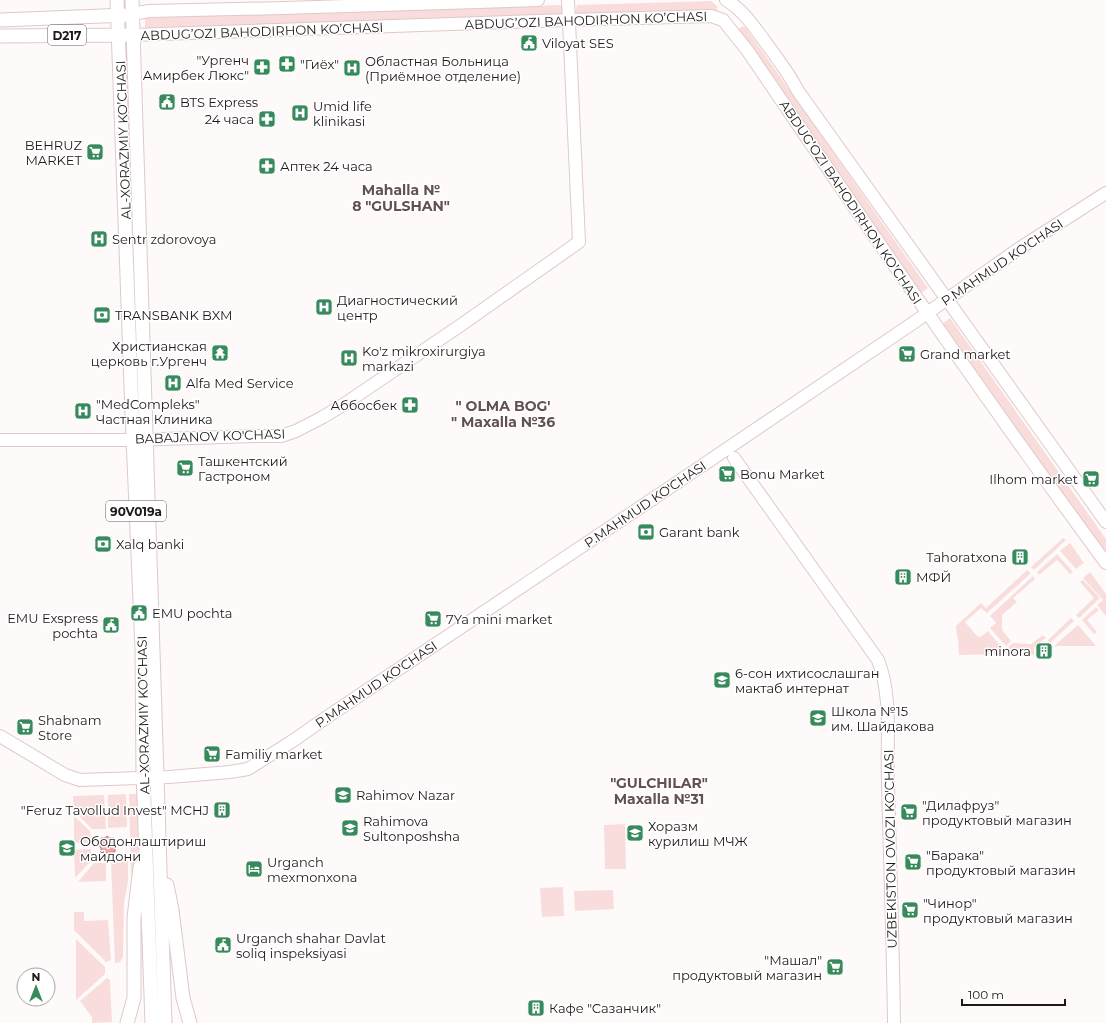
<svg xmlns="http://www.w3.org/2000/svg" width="1106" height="1023" font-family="Montserrat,sans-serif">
	<rect width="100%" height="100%" fill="#fffafa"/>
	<!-- green -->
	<path fill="#f8dddc" d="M711,1l6,5v4l-3,3 -137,3 -2,-3 2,-8z
		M561,5l3,3v5l-4,4 -415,11v-10z
		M743,26l3,2 182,260 -8,6 -183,-261 1,-4z
		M950,318l156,221v17l-164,-232z
		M1063,538l3,2 -32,30 -3,-3z
		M1070,543l14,20 -8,6 -16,-18z
		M1057,554l16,18 -3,2 -13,-14 -18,15 -2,-3z
		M1027,570l4,3 -44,40 -6,-5 -16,14 12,14 3,1 8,-6 19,23 -48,1 -1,-17 -1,-1 -1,-11 25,-23 5,5z
		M1090,572l16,22v22l-9,-11 6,-5 -20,-22z
		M1033,576l2,3 -22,19 4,4 -15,13v15l9,11 -5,5 -16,-18 6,-5 -6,-7z
		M1083,580l17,18 -21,20 -3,-3 18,-17 -14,-16z
		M1096,607l3,3 -12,10 10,12 -3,2 -12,-14z
		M1071,618l3,3 -24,22 -2,-3z
		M1078,625l18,21h-42z
		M1043,635l3,3 -12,9v8l-9,1 -11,-1 -6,-8 5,-4 18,1z
		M126,794l1,33 -19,1v-33z
		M129,794h8l1,56 -7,26z
		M104,795l2,34h-14l-18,-18 -1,-15z
		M74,816l16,15 1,12h-14l-3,-3z
		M625,824l1,45h-21l-1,-44z
		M91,849v12l-16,17 -1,-28z
		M128,861v21l-4,21 -1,54 -3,5 -5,1 -4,-101z
		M94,863h12v18l-28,1z
		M563,887l1,29 -22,1 -2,-29z
		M613,890l1,19 -39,2 -1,-20z
		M74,912h10v9l24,-1 3,40 -5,2 -32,-32z
		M76,939l29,28v7l-29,26z
		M107,978l3,2 2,42 -20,1v-6l-12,-16z"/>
	<!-- water -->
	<path fill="#f4a7a5" stroke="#b47c7b" d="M107,836l3,2h4v4l3,3 -2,2v5h-4l-3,2 -2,-2h-5v-4l-2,-3 2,-2v-5h4z"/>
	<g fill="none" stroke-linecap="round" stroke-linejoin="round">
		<!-- secondary casing -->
		<g stroke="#dfc9c8" stroke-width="14">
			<path id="secondary" d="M726,0c19,11 30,30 43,47 10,14 21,28 29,44l308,431
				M132,14l17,-3 134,-3 255,-8
				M133,35l436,-15 142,-4 12,4 24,30c118,173 235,345 359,513
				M0,440h133l120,-4h28l15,-5 27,-14 23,-14 115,-78 118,-83 -11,-242
				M734,458l144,202c15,39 8,82 10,123 2,80 5,160 6,240
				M0,736l65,39 15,5 89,-3 61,-5 18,-3 43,-27 39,-27 342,-229 241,-163 107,-75 86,-55"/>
		</g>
		<!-- primary casing -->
		<g stroke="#dfc9c8" stroke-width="15">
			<path id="primary" d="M117,0l15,414 10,234 1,124 9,251
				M132,0l33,1023
				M0,20l127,-5
				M0,36l128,-1
				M167,885l5,25 11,88 7,25
				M127,1023l7,-25v-80l6,-51"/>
		</g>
		<!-- secondary -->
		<use href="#secondary" stroke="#fff" stroke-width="12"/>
		<!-- primary -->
		<use href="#primary" stroke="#fff" stroke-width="13"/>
	</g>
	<!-- icons -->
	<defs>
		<g id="civic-square" transform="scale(0.9)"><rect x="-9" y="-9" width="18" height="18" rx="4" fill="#368a5c" stroke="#fff"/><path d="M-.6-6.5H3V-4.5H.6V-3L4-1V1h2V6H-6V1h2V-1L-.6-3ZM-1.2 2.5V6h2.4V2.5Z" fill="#fff"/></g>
		<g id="pharmacy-square" transform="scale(0.9)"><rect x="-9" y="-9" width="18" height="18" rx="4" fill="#368a5c" stroke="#fff"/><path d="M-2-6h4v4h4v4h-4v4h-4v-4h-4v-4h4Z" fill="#fff"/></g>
		<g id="hospital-square" transform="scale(0.9)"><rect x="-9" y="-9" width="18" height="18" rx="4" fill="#368a5c" stroke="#fff"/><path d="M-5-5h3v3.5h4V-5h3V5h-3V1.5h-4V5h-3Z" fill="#fff"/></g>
		<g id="supermarket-square" transform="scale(0.9)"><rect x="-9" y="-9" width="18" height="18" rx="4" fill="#368a5c" stroke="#fff"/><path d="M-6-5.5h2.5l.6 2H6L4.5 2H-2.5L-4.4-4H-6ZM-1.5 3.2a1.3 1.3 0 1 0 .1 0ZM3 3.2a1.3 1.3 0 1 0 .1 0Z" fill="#fff"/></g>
		<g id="bank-square" transform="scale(0.9)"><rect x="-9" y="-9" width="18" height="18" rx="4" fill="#368a5c" stroke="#fff"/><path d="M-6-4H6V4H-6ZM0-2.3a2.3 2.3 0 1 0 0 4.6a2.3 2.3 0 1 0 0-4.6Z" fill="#fff"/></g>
		<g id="temple-square" transform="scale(0.9)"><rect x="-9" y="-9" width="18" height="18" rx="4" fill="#368a5c" stroke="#fff"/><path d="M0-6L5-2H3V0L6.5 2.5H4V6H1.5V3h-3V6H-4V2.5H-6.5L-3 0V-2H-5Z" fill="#fff"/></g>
		<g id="building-square" transform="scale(0.9)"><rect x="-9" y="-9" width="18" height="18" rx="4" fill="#368a5c" stroke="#fff"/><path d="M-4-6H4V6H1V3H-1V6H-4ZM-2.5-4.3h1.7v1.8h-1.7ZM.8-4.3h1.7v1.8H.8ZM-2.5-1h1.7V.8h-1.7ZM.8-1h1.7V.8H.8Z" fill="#fff"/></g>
		<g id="school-square" transform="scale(0.9)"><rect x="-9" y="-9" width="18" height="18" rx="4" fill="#368a5c" stroke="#fff"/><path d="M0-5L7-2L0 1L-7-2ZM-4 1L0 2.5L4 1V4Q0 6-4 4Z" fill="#fff"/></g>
		<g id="hotel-square" transform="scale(0.9)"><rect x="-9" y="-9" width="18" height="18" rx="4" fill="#368a5c" stroke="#fff"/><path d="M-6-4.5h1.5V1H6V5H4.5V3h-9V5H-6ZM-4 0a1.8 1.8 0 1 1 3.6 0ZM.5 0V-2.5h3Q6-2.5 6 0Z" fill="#fff"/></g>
	</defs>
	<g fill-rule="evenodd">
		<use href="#civic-square" x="529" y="43"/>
		<use href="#pharmacy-square" x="287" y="64"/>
		<use href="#pharmacy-square" x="262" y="67"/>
		<use href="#hospital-square" x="352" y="68"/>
		<use href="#civic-square" x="167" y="102"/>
		<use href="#hospital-square" x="300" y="113"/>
		<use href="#pharmacy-square" x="267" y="119"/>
		<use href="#supermarket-square" x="95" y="152"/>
		<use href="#pharmacy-square" x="267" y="166"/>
		<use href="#hospital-square" x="99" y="239"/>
		<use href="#hospital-square" x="324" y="307"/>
		<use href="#bank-square" x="102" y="315"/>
		<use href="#temple-square" x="220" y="353"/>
		<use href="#supermarket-square" x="907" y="354"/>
		<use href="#hospital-square" x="349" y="358"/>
		<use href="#hospital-square" x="173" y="383"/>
		<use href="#pharmacy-square" x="410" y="405"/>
		<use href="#hospital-square" x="83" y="411"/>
		<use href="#supermarket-square" x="185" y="468"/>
		<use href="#supermarket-square" x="727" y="474"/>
		<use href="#supermarket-square" x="1091" y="479"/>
		<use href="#bank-square" x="646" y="532"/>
		<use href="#bank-square" x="103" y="544"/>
		<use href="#building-square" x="1020" y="557"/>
		<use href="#building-square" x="903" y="577"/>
		<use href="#civic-square" x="139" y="613"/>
		<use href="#supermarket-square" x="433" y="619"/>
		<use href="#civic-square" x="111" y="625"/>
		<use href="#building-square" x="1044" y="651"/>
		<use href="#school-square" x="722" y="680"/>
		<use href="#school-square" x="818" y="718"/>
		<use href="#supermarket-square" x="25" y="727"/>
		<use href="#supermarket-square" x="212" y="754"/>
		<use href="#school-square" x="343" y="795"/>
		<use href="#building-square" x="222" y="810"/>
		<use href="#supermarket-square" x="909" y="812"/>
		<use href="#school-square" x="350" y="828"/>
		<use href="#school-square" x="635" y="833"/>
		<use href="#school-square" x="67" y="848"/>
		<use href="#supermarket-square" x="913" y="862"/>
		<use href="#hotel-square" x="254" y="869"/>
		<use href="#supermarket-square" x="910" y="910"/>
		<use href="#civic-square" x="223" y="945"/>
		<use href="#supermarket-square" x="835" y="967"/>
		<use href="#building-square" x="536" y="1008"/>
	</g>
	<g text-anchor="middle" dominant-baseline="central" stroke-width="3" stroke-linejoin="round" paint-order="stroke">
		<!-- shield labels -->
		<g fill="#fff" stroke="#625d5d" stroke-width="1">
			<rect x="48" y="25" width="38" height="20" rx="3"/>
			<rect x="106" y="501" width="60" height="20" rx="3"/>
		</g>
		<g font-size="12" font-weight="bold" fill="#1f1818">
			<text x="67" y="35">D217</text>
			<text x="136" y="511">90V019a</text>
		</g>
		<!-- street labels -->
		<g font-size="13" fill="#1f1818" stroke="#fff">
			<text transform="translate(586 20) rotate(-2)">ABDUG’OZI BAHODIRHON KO’CHASI</text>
			<text transform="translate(262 31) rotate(-2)">ABDUG’OZI BAHODIRHON KO’CHASI</text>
			<text transform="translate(123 140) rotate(-92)">AL-XORAZMIY KO’CHASI</text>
			<text transform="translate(851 202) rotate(56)">ABDUG’OZI BAHODIRHON KO’CHASI</text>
			<text transform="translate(1002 262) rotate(-34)">P.MAHMUD KO'CHASI</text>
			<text transform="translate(210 436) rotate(-2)">BABAJANOV KO'CHASI</text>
			<text transform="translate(645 504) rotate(-34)">P.MAHMUD KO'CHASI</text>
			<text transform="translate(376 684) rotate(-34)">P.MAHMUD KO'CHASI</text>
			<text transform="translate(143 715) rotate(-91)">AL-XORAZMIY KO’CHASI</text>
			<text transform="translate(890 849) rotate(-91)">UZBEKISTON OVOZI KO'CHASI</text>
		</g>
		<!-- poi labels -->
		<g font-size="13" fill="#1f1818" stroke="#fff" text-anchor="start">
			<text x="542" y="43">Viloyat SES</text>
			<text x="249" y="60" text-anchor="end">"Ургенч<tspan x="249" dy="15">Амирбек Люкс"</tspan></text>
			<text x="365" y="61">Областная Больница<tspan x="365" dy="15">(Приёмное отделение)</tspan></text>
			<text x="300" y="64">"Гиёх"</text>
			<text x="180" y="102">BTS Express</text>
			<text x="313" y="106">Umid life<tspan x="313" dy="15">klinikasi</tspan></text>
			<text x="254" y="119" text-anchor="end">24 часа</text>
			<text x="82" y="145" text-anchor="end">BEHRUZ<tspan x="82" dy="15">MARKET</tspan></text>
			<text x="280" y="166">Аптек 24 часа</text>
			<text x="112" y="239">Sentr zdorovoya</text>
			<text x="337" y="300">Диагностический<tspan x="337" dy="15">центр</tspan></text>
			<text x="115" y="315">TRANSBANK BXM</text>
			<text x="207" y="346" text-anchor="end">Христианская<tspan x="207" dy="15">церковь г.Ургенч</tspan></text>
			<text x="362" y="351">Ko'z mikroxirurgiya<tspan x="362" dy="15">markazi</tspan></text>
			<text x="920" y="354">Grand market</text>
			<text x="186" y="383">Alfa Med Service</text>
			<text x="96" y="404">"MedCompleks"<tspan x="96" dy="15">Частная Клиника</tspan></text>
			<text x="397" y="405" text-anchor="end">Аббосбек</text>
			<text x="198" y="461">Ташкентский<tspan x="198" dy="15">Гастроном</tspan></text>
			<text x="740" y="474">Bonu Market</text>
			<text x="1078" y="479" text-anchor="end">Ilhom market</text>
			<text x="659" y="532">Garant bank</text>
			<text x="116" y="544">Xalq banki</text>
			<text x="1007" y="557" text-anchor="end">Tahoratxona</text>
			<text x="916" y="577">МФЙ</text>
			<text x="152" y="613">EMU pochta</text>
			<text x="98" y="618" text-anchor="end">EMU Exspress<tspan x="98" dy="15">pochta</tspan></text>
			<text x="446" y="619">7Ya mini market</text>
			<text x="1031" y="651" text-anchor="end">minora</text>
			<text x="735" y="673">6-сон ихтисослашган<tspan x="735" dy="15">мактаб интернат</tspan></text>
			<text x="831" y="711">Школа №15<tspan x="831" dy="15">им. Шайдакова</tspan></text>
			<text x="38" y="720">Shabnam<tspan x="38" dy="15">Store</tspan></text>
			<text x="225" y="754">Familiy market</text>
			<text x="356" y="795">Rahimov Nazar</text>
			<text x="922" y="805">"Дилафруз"<tspan x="922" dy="15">продуктовый магазин</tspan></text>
			<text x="209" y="810" text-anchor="end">"Feruz Tavollud Invest" MCHJ</text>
			<text x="363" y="821">Rahimova<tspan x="363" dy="15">Sultonposhsha</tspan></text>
			<text x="648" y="826">Хоразм<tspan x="648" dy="15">курилиш МЧЖ</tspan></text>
			<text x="80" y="841">Ободонлаштириш<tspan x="80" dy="15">майдони</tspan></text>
			<text x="926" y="855">"Барака"<tspan x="926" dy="15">продуктовый магазин</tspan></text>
			<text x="267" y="862">Urganch<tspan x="267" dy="15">mexmonxona</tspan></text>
			<text x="923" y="903">"Чинор"<tspan x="923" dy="15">продуктовый магазин</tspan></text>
			<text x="236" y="938">Urganch shahar Davlat<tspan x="236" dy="15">soliq inspeksiyasi</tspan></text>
			<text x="822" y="960" text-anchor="end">"Машал"<tspan x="822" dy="15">продуктовый магазин</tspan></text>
			<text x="549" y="1008">Кафе "Сазанчик"</text>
		</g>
		<!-- neighbourhood labels -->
		<g font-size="14" font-weight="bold" fill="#635150" stroke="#fff">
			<text x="401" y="190">Mahalla №<tspan x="401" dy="16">8 "GULSHAN"</tspan></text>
			<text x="503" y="406">" OLMA BOG'<tspan x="503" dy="16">" Maxalla №36</tspan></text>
			<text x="659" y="783">"GULCHILAR"<tspan x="659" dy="16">Maxalla №31</tspan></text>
		</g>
	</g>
	<!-- north arrow -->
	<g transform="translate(36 987)"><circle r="19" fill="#ffffff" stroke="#a5a3a3"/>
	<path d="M0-3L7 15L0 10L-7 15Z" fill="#368a5c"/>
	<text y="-6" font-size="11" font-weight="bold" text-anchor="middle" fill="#1f1818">N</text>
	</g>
	<!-- scale -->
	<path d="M962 999v6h103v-6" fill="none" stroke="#1f1818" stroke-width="2"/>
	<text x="968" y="999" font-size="12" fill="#1f1818" stroke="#ffffff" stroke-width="3" paint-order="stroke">100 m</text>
</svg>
